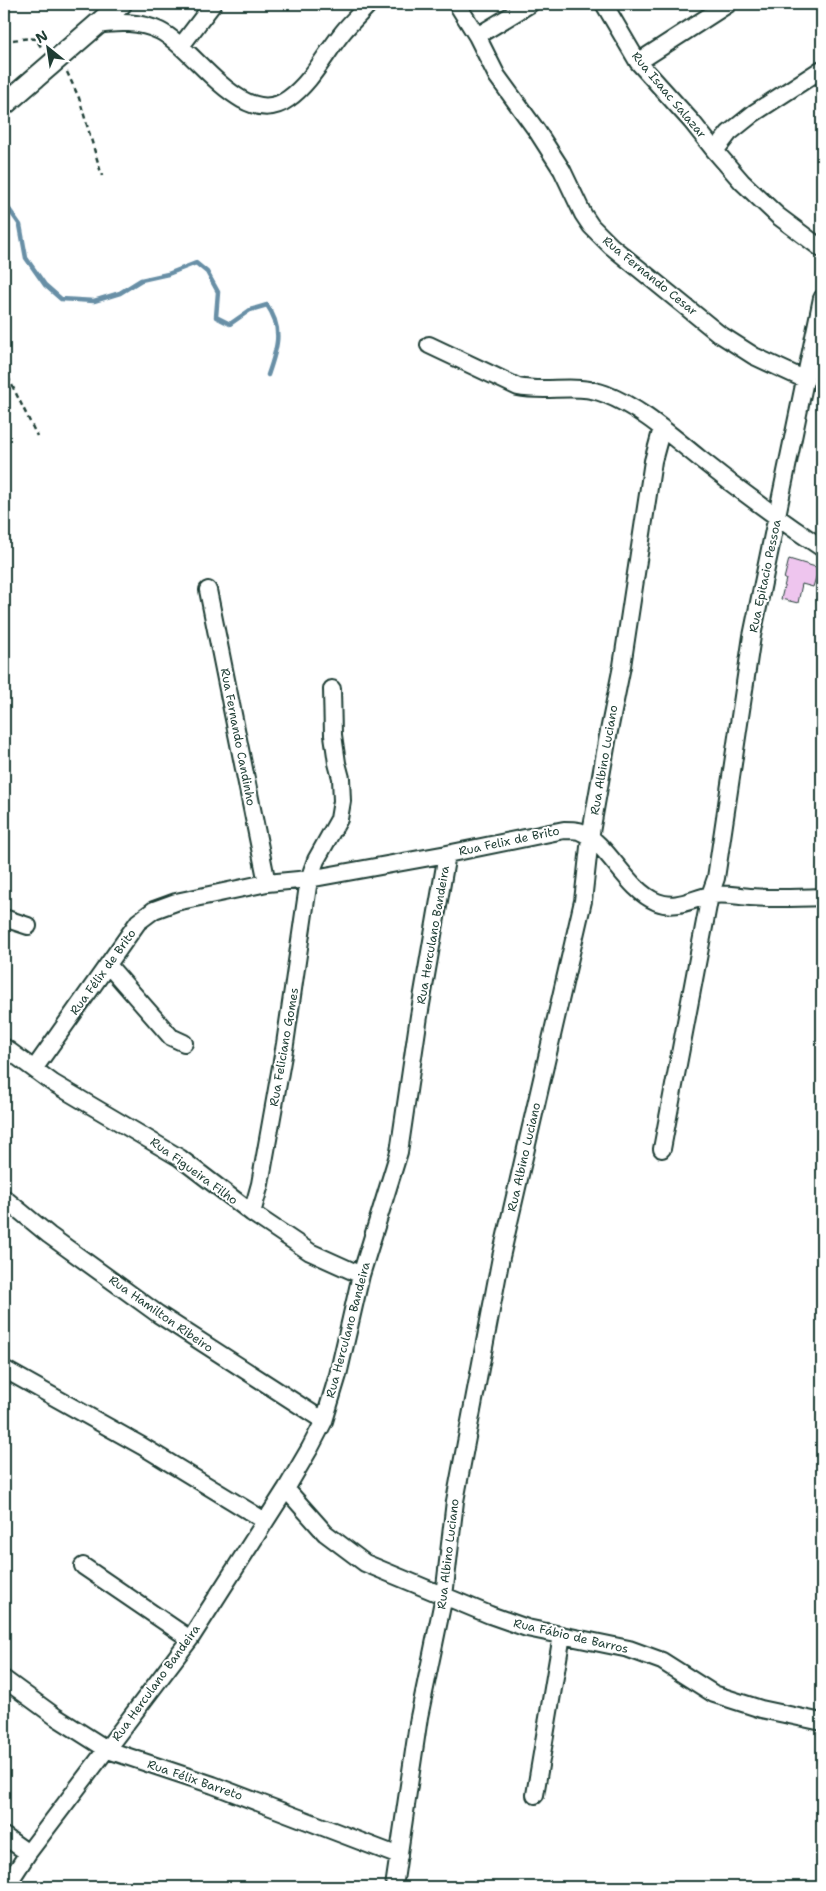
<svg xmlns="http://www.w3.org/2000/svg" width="826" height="1891" font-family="'Shantell Sans',sans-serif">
	<rect width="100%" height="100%" fill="#fff"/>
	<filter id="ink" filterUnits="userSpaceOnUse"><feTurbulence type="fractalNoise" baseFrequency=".02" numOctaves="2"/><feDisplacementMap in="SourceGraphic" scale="10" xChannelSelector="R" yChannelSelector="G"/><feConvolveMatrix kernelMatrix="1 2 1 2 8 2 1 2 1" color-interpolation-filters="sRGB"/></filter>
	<g filter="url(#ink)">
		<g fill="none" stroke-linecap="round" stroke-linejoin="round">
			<!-- stream -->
			<path stroke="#678fa6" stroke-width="4.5" d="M4,202l16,23 6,33 19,27 16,14 33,2 26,-8 21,-13 27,-6 28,-11 11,9 11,20 -2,25 14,7 20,-14 17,-5c17,24 10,44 1,70"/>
		</g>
		<!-- building -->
		<path fill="#eec5ee" stroke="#1f3d34" d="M789,559l30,9 -6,19 -11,-3 -4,19 -17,-4 5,-20h-2z"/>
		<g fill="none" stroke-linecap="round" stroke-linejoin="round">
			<!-- minor casing -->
			<g stroke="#1f3d34" stroke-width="20">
				<path id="minor" d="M457,4l20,32 20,40 40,55 25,39 21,44 8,12 20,20 107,87 36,23 52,24
					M604,4l34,58 54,60 23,29 27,31 36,34 44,33
					M97,25c22,-3 42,-4 63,6 35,17 83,101 128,68 24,-17 37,-45 55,-67 8,-10 18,-19 26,-28
					M477,36l53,-32
					M181,46l32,-42
					M638,62l90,-58
					M715,151l14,-18 25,-20 68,-44
					M429,345l89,42c28,6 59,-4 87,7 36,14 64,40 94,64 40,32 81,62 123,90
					M208,590l59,293
					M4,918l24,8
					M108,965l63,72 13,6
					M4,1047l49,36 127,75 72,55 58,39 51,23
					M34,1069l104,-147 16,-12 22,-8 91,-19 42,-4 138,-25 117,-24c5,0 10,0 15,1 30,12 46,58 78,71 20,8 36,-4 55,-7 13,-2 25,1 38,2 24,2 48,1 72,0
					M662,1149l48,-254 6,-17 36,-242 70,-338
					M4,1198l45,37 109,79 166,107
					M252,1213l8,-29 25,-140 24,-165 7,-19 23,-41 3,-18 -1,-23 -4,-15 -4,-28 -1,-46
					M4,1369l138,77 123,75
					M286,1489l39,44 40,30 125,52 37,13 102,21 33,12 52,33 47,15 61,13
					M83,1566l107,73
					M4,1679l52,38 52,33 105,35 186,71
					M535,1795l27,-160
					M4,1836l24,17
					M6,1887l22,-34 162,-214 96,-150 24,-41 14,-27 14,-46 23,-100 38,-123 20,-136 28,-162
					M394,1887l25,-170 25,-121 11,-95 46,-244 82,-356 7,-63 18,-102 14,-70 31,-205 9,-33"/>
			</g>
			<!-- tertiary casing -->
			<g stroke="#1f3d34" stroke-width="24">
				<path id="tertiary" d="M4,105l117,-101"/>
			</g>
			<!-- path -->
			<path stroke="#1f3d34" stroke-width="2.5" stroke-dasharray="5 4" stroke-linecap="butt" d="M4,40c11,1 21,-3 32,-1l7,11
				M67,72l12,26 23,78
				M4,369l33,67"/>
			<!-- minor -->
			<use href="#minor" stroke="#fff" stroke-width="16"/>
			<!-- tertiary -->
			<use href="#tertiary" stroke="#fff" stroke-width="20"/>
		</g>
	</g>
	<g text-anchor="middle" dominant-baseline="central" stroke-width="4" stroke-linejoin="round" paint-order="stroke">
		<!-- street labels -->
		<g font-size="12" fill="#1f3d34" stroke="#fff">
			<text transform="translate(669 95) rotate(50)">Rua Isaac Salazar</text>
			<text transform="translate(650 276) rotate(39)">Rua Fernando Cesar</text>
			<text transform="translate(765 576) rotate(-78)">Rua Epitacio Pessoa</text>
			<text transform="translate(238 737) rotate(79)">Rua Fernando Candinho</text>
			<text transform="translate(604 760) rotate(-80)">Rua Albino Luciano</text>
			<text transform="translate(509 841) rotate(-12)">Rua Felix de Brito</text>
			<text transform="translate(433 935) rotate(-80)">Rua Herculano Bandeira</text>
			<text transform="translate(103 972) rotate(-54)">Rua Félix de Brito</text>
			<text transform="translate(284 1047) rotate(-80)">Rua Feliciano Gomes</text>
			<text transform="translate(524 1157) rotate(-77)">Rua Albino Luciano</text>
			<text transform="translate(194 1171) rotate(36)">Rua Figueira Filho</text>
			<text transform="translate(161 1314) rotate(35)">Rua Hamilton Ribeiro</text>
			<text transform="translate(348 1330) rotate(-75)">Rua Herculano Bandeira</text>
			<text transform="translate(448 1554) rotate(-83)">Rua Albino Luciano</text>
			<text transform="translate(571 1636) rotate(13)">Rua Fábio de Barros</text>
			<text transform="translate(156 1683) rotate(-54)">Rua Herculano Bandeira</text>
			<text transform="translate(195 1780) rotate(19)">Rua Félix Barreto</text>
		</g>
	</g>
	<!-- margin -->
	<rect width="826" height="1891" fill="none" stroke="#fff" stroke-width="20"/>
	<rect x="10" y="10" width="806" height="1871" fill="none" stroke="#1f3d34" stroke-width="2" filter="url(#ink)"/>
	<!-- north arrow -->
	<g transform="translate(48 48) rotate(330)" stroke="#ffffff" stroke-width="4" paint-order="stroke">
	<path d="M0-4L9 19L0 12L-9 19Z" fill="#1f3d34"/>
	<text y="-8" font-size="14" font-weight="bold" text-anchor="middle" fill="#1f3d34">N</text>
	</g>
</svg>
